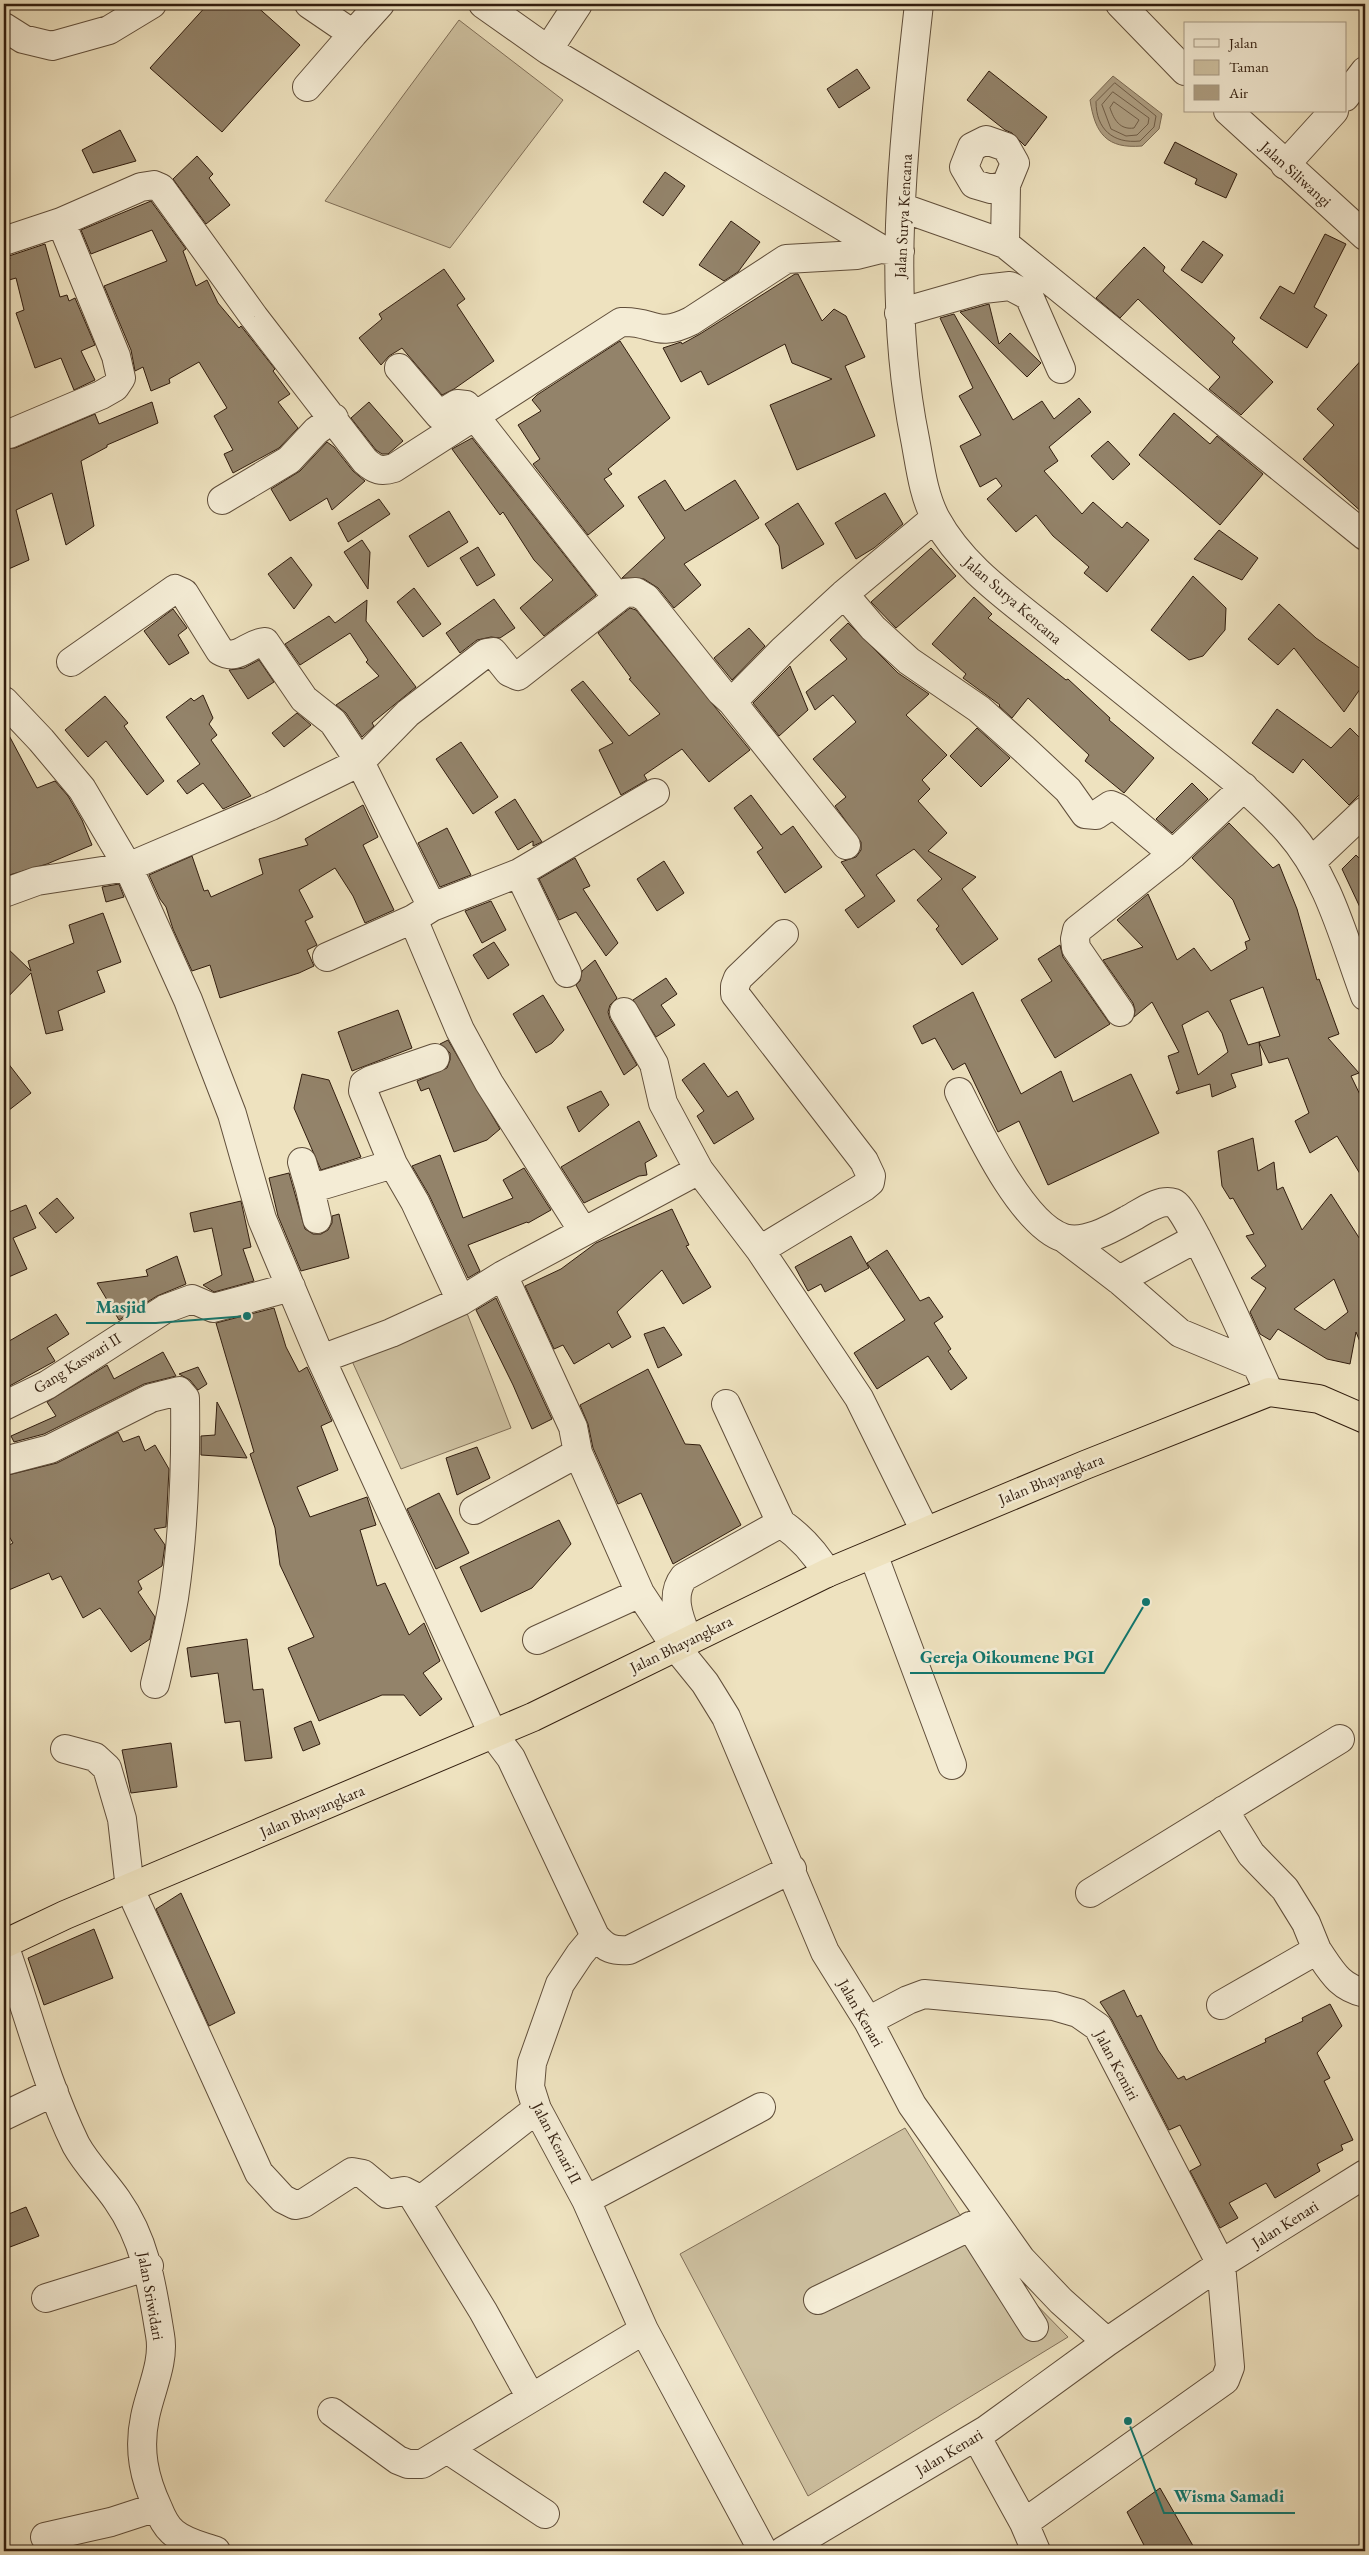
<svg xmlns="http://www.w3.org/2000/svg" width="1369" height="2555" font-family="'EB Garamond',serif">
	<rect width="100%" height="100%" fill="#eee2bf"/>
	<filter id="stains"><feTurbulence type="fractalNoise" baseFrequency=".004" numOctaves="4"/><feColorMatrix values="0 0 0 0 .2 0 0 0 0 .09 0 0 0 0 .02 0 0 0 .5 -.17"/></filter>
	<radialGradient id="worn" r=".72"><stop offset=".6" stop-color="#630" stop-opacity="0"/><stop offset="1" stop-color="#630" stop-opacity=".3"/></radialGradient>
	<!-- green -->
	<path fill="#cec1a1" stroke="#806f58" d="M459,20l104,80 -113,148 -125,-47z
		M465,1308l46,120 -110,41 -49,-108z
		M905,2128l76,120 87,89 -260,159 -128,-242z"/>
	<!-- water -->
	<path fill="#ae9f83" stroke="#7c6b54" d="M1113,76l49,38 -3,15 -17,17c-35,3 -47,-12 -52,-46z"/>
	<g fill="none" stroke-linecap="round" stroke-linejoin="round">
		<!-- shore -->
		<path stroke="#705e48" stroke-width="1" d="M1115,83l41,33 -2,11 -14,14c-27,3 -44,-12 -44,-39z
			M1113,92l36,26 -1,6 -11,11 -11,1 -15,-7 -9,-24z
			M1114,102l25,18 -5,8c-14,2 -20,-8 -24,-20z"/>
	</g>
	<!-- building -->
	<path fill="#93836a" stroke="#311d0e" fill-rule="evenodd" d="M208,4h46l46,41 -78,87 -72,-64z
		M857,69l13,19 -31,20 -12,-19z
		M989,71l58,46 -22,29 -13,-13 -7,-3 -38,-30z
		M120,130l16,31 -43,12 -11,-23z
		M1175,142l62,32 -11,24 -31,-14 2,-5 -33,-16z
		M197,156l16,18 -4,4 21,27 -24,19 -33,-45z
		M665,172l20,14 -22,30 -20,-14z
		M151,201l35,48 -3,2 13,35 11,-6 11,23 21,25 2,-2 34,43 -2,2 17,23 -12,8 20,26 -19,20 -46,25 -9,-19 9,-4 -19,-34 13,-8 -28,-46 -30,17 1,4 -19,8 -8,-24 -8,4 -4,-21 -27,-64 63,-25 -15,-31 -61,24 -10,-24z
		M731,221l29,21 -22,30 -14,9 -25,-16z
		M1325,234l21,10 -32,63 13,8 -20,33 -47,-30 20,-32 14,8z
		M1203,241l20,14 -21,28 -21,-13z
		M45,244l15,53 7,-2 2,6 6,-3 20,47 -14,6 14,29 -21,10 -13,-32 -26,10 -19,-55 8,-3 -8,-32 -7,2 -5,-18 6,-3 -1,-3z
		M1144,247l21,20 -2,4 72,67 -3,4 41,40 -32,33 -32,-26 11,-12 -82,-78 -18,19 -24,-20z
		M444,269l21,30 -8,6 37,56 -40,28 -12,6 -40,-47 -13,8 -8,9 -22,-27 23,-19 -3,-5z
		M795,274h3l24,47 12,-12 12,7 19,41 -20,9 30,70 -78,34 -27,-65 62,-26 -40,-16 -7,-19 -77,41 -7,-14 -20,11 -18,-34 18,-6 1,2 18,-10z
		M989,304l10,40 11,-11 31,30 -14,14 -67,-65z
		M954,314l59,106 29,-19 12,18 25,-21 12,14 -42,35 9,14 -14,10 38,43 11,-12 29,26 5,-6 22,18 -42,52 -23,-19 5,-6 -36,-31 -17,-21 -20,17 -29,-33 15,-13 -6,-8 -16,9 -20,-41 21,-11 -22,-39 14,-8 -33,-70z
		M620,341l50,77 -62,51 4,5 -8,5 20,27 -36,29 -55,-71 7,-5 -22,-34 23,-14 -9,-11 5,-5z
		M1365,356v159l-62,-56 31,-34 -17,-16z
		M152,402l6,21 -51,22v2l-26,14 13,65 -28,19 -14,-52 -36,17 13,50 -25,11v-123h11l80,-34 4,10z
		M369,402l34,39 -15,13h-6l-6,-4 -25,-32z
		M1174,413l36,31 7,-8 46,38 -43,51 -81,-70z
		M472,438l124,157 -52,41 -24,-28 33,-28 -19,-20 -31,-48 -3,3 -48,-66z
		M1108,441l22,23 -17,16 -22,-24z
		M327,442l7,5 19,24 12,10 -33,29 -5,-12 -37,23 -19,-32 29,-18z
		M665,480l20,31 50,-31 24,38 -75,46 17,21 -27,23 -16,-20 -14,-9 -22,-1 43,-40 -27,-41z
		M885,493l18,31 -29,24 -18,11 -21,-36z
		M379,499l11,15 -42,28 -10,-19z
		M798,503l26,41 -42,25 -3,-23 -14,-22z
		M449,511l19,31 -40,25 -19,-31z
		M1219,530l39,28 -16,22 -48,-21z
		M362,540l8,12 -2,37 -24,-37z
		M478,547l17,28 -18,11 -17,-28z
		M931,548l25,28 -60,52 -25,-26z
		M291,557l21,28 -18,24 -26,-35z
		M1193,576l33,32 -1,22 -22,26 -14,4 -38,-30z
		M414,588l27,36 -18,13 -26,-35z
		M974,597l18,17 -4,4 78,62 2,-1 42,39 -1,2 45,38 -30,35 -39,-32 4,-6 -61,-57 -16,20 -13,-12 1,-1 -37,-27 3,-4 -34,-30z
		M494,599l21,29 -15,10 -9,-1 -14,3 -17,13 -14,-20z
		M367,600l-1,21 50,66 -44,36 2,3 -12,11 -16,-24 -10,-8 43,-29 -13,-14 2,-2 -18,-27 -50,32 -15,-21 44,-28 6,7z
		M1279,604l37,34 49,34v10l-21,30 -50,-64 -16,17 -30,-26z
		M630,608l6,2 114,140 -41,32 -27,-33 -38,26 3,5 -26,15 -22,-45 14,-7 -42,-53 12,-9 46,55 31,-22 -31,-35 2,-1 -33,-45z
		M173,609l14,19 -9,7 11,18 -20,12 -25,-34z
		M848,623l50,50 31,21 -23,21 41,40 -25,25 8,9 -12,12 29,32 -19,18 48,26 -14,12 36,50 -36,26 -26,-36 3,-3 -22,-26 25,-21 -28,-30 -38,26 19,26 -37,27 -13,-18 20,-14 -24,-34 15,-5 5,-7v-8l-26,-36 11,-9 -33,-38 43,-37 -23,-27 -18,15 -9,-18 41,-33 -17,-19z
		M749,628l16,18 -33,34 -18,-22z
		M259,660l15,22 -26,17 -19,-29 15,-2z
		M790,666l18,44 -29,26 -26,-33z
		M203,695l10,23 -4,6 8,11 -6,5 40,56 -28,13 -20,-26 -16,11 -10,-13 23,-17 -34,-47 25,-19 3,3z
		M105,696l23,27 -4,3 40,55 -17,14 -41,-54 -18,16 -23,-27z
		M1277,709l54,39 19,-20 15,15v46l-16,16 -46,-46 -10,14 -41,-30z
		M297,713l14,12 -27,22 -12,-14z
		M4,726l33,62 18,-7 13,15 14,24 10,25 -45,19 -41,12 -2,-6z
		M977,728l33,30 -29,29 -31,-31z
		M461,742l37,55 -25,17 -37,-55z
		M1192,783l16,16 -36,34 -16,-14z
		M751,795l30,40 12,-9 29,41 -37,26 -28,-41 6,-4 -29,-40z
		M515,799l27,43 -9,4v-5l-15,9 -23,-38z
		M363,805l15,32 -15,8 31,65 -29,13 -12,-27 -18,-28 -36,22 14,27 -8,4 12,24 -10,5 7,16 -15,7 -79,25 -10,-33 -18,6 -19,-42 -7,-22 -6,-8 -11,-24 43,-19 12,35 4,-1 3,7 52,-23 -4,-15 49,-14 -3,-6z
		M1229,823l44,45 6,-4 18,45 20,71 2,-1 20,55 -11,4 31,35 -8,3 14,29v77l-28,-46 -27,17 -15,-32 14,-8 -21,-55 -19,5 -10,-21 3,23 -31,9 5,13 -24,10 -2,-13 -33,10 -1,-2 3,-2 -11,-34 11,-4 -27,-50 -18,15 1,-7 -2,-7 -30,-43 40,-13 -26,-27 31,-26 29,66 17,-12 17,23 36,-22 -2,-7 5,-2 -17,-40 -41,-42zM1263,987l17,49 -32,9 -18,-45zM1208,1011l14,22 6,19 -30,23 -16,-50z
		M447,828l24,47 -31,12 -22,-44z
		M1356,855l9,9v54l-23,-49z
		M575,858l15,28 -7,3 35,54 -12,13 -30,-44 -17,8 -20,-41z
		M664,861l20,32 -27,18 -20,-32z
		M119,884l5,13 -18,5 -4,-15z
		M491,901l15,29 -24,13 -17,-32z
		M103,913l18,49 -24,9 8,21 -47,19 5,19 -17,4 -15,-61 -27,28v-56l27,26 -3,-10 46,-18 -5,-18z
		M494,942l15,23 -21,14 -15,-24z
		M1060,945l3,12 47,67 -55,34 -34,-58 31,-19 -14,-22z
		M595,960l22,38 -7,7 -2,7 2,7 27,46 -13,10 -48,-90 4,-4 2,-10z
		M666,978l11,16 -16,11 14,20 -19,12 -23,-37z
		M973,992l48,102 40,-23 12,31 58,-28 28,59 -111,52 -29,-64 -21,11 -33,-69 -12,7 -18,-32 -13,6 -9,-18z
		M543,995l21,35 -12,13 -16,10 -23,-39z
		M398,1010l14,38 -60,23 -14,-39z
		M448,1040l52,89 -13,11 -33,12 -25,-64 -8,3 -4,-10 30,-13 3,-8v-7l-10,-9z
		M4,1058l27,35 -27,21z
		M704,1063l24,34 9,-6 17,28 -40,25 -17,-28 7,-5 -22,-31z
		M302,1074l27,6 32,77 -40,13 -27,-62z
		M601,1091l8,14 -30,27 -12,-25z
		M639,1121l18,35 -12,7 2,12 -8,1 -55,27 -23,-36z
		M1253,1138l5,33 16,-9 3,28 6,-3 19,43 29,-36 34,53v107l-9,-22 -6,32 -23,-5 -49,-30 -8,11 -10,-6 -10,-22 16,-24 -15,-10 15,-12 -20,-30 8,-2 -21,-36 -3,1 -8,-13 -4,-35zM1334,1279l14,33 -23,18 -31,-21z
		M440,1155l23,63 50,-20 -10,-18 21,-12 27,42 -23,13 -1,-1 -59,23 12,26 -12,7 -39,-83 -17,-29z
		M289,1173l16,56 8,5h8l7,-4 4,-7v-7l7,-2 10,44 -48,13 -23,-55 -9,-38z
		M57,1198l17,20 -18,15 -17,-20z
		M241,1201l10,46 -8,2 11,32 -40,11 -11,-7 19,-10 -10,-47 -18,4 -4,-19z
		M26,1205l10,23 -23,10 14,31 -23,10v-65z
		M672,1209l17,36 -3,1 25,41 -28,17 -21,-34 -45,42 14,25 -19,11 -3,-5 -35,21 -11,-19 -9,4 -29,-63 36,-17 35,-26z
		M851,1236l18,32 -44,24 -4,-8 -13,7 -13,-24z
		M887,1250l33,51 9,-4 14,20 -9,6 17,26 -3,2 19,27 -16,12 -23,-34 -51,33 -23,-36 51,-33 -38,-57z
		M177,1256l9,28 -29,12 -38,24 -22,-37 51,-7 -2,-6z
		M496,1298l56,121 -20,10 -19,-44 -37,-75z
		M274,1308l12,39 13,25 8,-5 25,54 -11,5 17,44 -41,17 13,30 57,-20 9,28 -16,5 17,56 8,-3 24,52 15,-12 16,38 -17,12 19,26 -22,17 -16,-21h-22l-63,26 -31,-73 26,-11 -34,-72 -5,-37 -25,-74 4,-2 -38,-129z
		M56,1314l13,20 -22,14 8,13 -51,28v-45z
		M664,1327l18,28 -24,13 -14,-34z
		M163,1352l13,24 -32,8 -100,50 -30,8 -3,-6 45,-20 -9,-14 60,-37 7,14z
		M198,1367l9,17 -9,6 -8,-10 -11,-6z
		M648,1369l37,75 15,1 41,80 -68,39 -32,-71 -23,11 -25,-56 -5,-24 -8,-19z
		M217,1402l30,56 -46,-3v-19l14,-1z
		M118,1432l5,10 16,-6 6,15 10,-6 14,24 -3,58 -12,2 11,16 -3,21 -24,15 4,8 -4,3 17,25 -5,22 -19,13 -31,-44 -17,10 -22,-42 -9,4 -3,-7 -45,19v-44l9,-5 -9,-15v-52l53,-13z
		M477,1447l13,31 -33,17 -11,-37z
		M439,1493l30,60 -33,16 -29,-60z
		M559,1520l12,24 -39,44 -51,24 -21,-45z
		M247,1639l6,51 10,-1 9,69 -27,3 -5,-40 -15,2 -7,-50 -27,4 -4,-29z
		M311,1721l9,23 -17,7 -9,-23z
		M171,1743l6,44 -46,6 -9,-43z
		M181,1893l54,120 -26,13 -53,-117z
		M94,1929l19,49 -69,27 -16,-47z
		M1124,1990l13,27 4,-2 17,35 20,29 6,-3 2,4 80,-38 -1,-3 38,-18 -1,-3 28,-14 12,22 -25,27 13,25 -6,3 29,59 -12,5 2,5 -26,14 3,7 -45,27 -9,-15 -37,20 9,15 -18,10 -30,-57 11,-6 -21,-40 -11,5 -57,-110 -12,-18z
		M26,2207l13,29 -29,11 -6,-15v-16z
		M1160,2488l36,63h-49l-20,-39z"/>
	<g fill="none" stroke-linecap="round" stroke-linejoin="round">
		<!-- minor casing -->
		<g stroke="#604e3a" stroke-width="30">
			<path id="minor" d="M309,4l44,30 27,-30
				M483,4l65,46 333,199
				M919,4c-16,144 -33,292 -4,435 5,26 8,56 21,80 25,46 68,76 108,108 46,37 92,74 138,111 37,29 75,58 106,93 41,46 56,109 77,165
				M1120,4l65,67
				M4,27l19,12 29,7 57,-16 43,-26
				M548,50l30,-46
				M307,87l46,-53
				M1345,97l20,-26
				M1228,111l137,125
				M1285,165l49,-54
				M903,208l102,36 360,292
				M4,241l57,-19 80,-35 13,-2 7,3 93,129 111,144c10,9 16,11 29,7l227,-146c33,-2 34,17 70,-1l95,-62 71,-4 24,-6 19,2
				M1005,244l1,-59 9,-22 -9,-16 -20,-7 -14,7 -8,20 10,17 17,5 15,-4
				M899,313l84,-24 27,-3 19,10 32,73
				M399,368l40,47 18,-11 9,1 151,192
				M9,434l92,-39 14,-8 6,-9 -5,-22 -55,-134
				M222,500l67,-40 27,-29 18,-13
				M844,594l29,34 36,33 70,48 45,40 44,41 17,24 11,1 15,-10 7,3 55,46
				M71,662l104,-73 9,4 36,58c19,11 27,-8 45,-9l39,57 29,23 27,40 72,145
				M4,701l37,39 41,49 46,78 60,133 44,114 30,105 59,140 172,375 18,24 84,178 -15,18 -20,30 -28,79 -2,24 7,22 49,91 58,130 119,221
				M732,702l114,143
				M1311,862l54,-51
				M519,873l48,100
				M4,893l33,-12 91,-14 143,-61 89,-44 48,-49 78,-60 7,-1 16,20 9,4 106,-83 12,-1 10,6 75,94 11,10 51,-52 61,-56 91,-76
				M413,919l47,111 29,53 94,148
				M327,957l86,-38 19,-12 87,-34 136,-80
				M624,1012l30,52 9,39 36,67
				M1120,1012l-44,-64 -1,-9 2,-9 96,-76 71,-67
				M435,1058l-64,22 -7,4 -1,7 30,73 22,38 46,99
				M959,1092c19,38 63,133 105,146 21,6 47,-9 65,-19 12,-6 30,-21 45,-16 14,5 84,165 95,189
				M302,1162l8,27 83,-25
				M310,1189l7,30
				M1064,1238l55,42 61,53 77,32
				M760,1250l104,-63 6,-5 1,-6 -7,-15 -129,-167v-8l3,-8 46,-44
				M503,1275l70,152 5,26 62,140 35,53 30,37 21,34 99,235 43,69 44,84 109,154 40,42 46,41 114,-78 144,-90
				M1119,1280l78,-42
				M321,1359l70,-26 70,-32 42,-26 196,-105 61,80 99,148 66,133
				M726,1404l55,119
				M4,1406l43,-21 118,-76 27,-10 21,9 78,-21
				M4,1461l46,-12 101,-51 28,-7 6,7c1,67 -1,134 -11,200 -5,29 -12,58 -19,86
				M474,1510l104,-57
				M873,1554l79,211
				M537,1640l103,-47
				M688,1640c-8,-20 -19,-44 -4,-63l97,-54c20,14 34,29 46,50
				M65,1749l30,8 12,11 15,51 8,70 129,284 24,26 12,6 9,-2 48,-31 11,2 24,20 17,-3 8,4 71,116 47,85
				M1224,1810l27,44 34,35 21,34 11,27
				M1090,1893l250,-154
				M595,1936c11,13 18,15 34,14l163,-81
				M4,1945c24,67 41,136 72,200 11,20 28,36 41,55 29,41 35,86 43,135 5,27 -10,56 -15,82 -7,33 -1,61 13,91 4,10 8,19 16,25 12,10 28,13 42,18
				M1221,2005l96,-55c15,22 22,37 48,43
				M868,2021l40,-21 16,-6 130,12 24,7 20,14 123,237 9,103 -5,13 -201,143
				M4,2116l50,-24
				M586,2200l175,-93
				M417,2203l120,-94
				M970,2226l64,101
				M46,2298l103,-32
				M818,2300l172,-83
				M332,2412l66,48 10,4h14l222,-134
				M976,2436l48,87 12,28
				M447,2449l98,65
				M45,2537l66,-15 46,-15
				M783,2551l203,-121 121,-88"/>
		</g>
		<!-- highway casing -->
		<g stroke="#311d0e" stroke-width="30">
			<path id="highway" d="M4,1944l61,-29 468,-198 294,-144 258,-108 184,-73 50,7 46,20"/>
		</g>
		<!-- minor -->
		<use href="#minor" stroke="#f4ecd5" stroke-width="28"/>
		<!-- highway -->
		<use href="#highway" stroke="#eee2bf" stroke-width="28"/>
	</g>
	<g text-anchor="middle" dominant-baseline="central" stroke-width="5" stroke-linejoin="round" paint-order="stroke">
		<!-- street labels -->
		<g font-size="16" fill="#311d0e" stroke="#f4ecd5">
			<text transform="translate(1296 174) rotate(42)">Jalan Siliwangi</text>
			<text transform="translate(903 216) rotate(-87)">Jalan Surya Kencana</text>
			<text transform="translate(1013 600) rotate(41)">Jalan Surya Kencana</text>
			<text transform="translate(77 1363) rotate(-32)">Gang Kaswari II</text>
			<text transform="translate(1051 1479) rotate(-22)">Jalan Bhayangkara</text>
			<text transform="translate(681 1644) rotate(-26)">Jalan Bhayangkara</text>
			<text transform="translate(312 1811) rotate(-23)">Jalan Bhayangkara</text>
			<text transform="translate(861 2013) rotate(60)">Jalan Kenari</text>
			<text transform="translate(1117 2065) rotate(62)">Jalan Kemiri</text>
			<text transform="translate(557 2143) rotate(63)">Jalan Kenari II</text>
			<text transform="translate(1285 2224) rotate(-32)">Jalan Kenari</text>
			<text transform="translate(151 2296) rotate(80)">Jalan Sriwidari</text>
			<text transform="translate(949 2452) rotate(-31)">Jalan Kenari</text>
		</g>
	</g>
	<!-- callouts -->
	<path fill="none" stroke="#0f766e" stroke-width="2" d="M247 1316L156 1323H86M1146 1602L1104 1673H910M1128 2421L1164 2513H1295"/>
	<g fill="#0f766e" stroke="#f4ecd5" stroke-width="2">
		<circle cx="247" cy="1316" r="5"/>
		<circle cx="1146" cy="1602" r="5"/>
		<circle cx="1128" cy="2421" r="5"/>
	</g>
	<g font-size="18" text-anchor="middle" font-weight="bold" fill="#0f766e" stroke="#f4ecd5" stroke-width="5" stroke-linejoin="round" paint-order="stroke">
		<text x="121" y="1313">Masjid</text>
		<text x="1007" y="1663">Gereja Oikoumene PGI</text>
		<text x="1229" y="2502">Wisma Samadi</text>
	</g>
	<!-- margin -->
	<rect width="1369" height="2555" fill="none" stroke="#eee2bf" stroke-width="20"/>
	<rect x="5" y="5" width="1359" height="2545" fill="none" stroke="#311d0e" stroke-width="2.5"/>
	<rect x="10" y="10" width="1349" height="2535" fill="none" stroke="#311d0e"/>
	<!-- legend -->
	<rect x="1184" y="22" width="162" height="90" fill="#f4ecd5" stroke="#a69985"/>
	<rect x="1194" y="39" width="25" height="8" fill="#f4ecd5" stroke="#a69985"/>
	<text x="1229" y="48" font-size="15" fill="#311d0e">Jalan</text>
	<rect x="1194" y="60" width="25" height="15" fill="#cec1a1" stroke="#a69985"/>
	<text x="1229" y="72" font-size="15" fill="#311d0e">Taman</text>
	<rect x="1194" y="85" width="25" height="15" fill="#ae9f83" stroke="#a69985"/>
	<text x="1229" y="98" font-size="15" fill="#311d0e">Air</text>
	<rect width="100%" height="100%" filter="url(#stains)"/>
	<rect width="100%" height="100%" fill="url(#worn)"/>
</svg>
